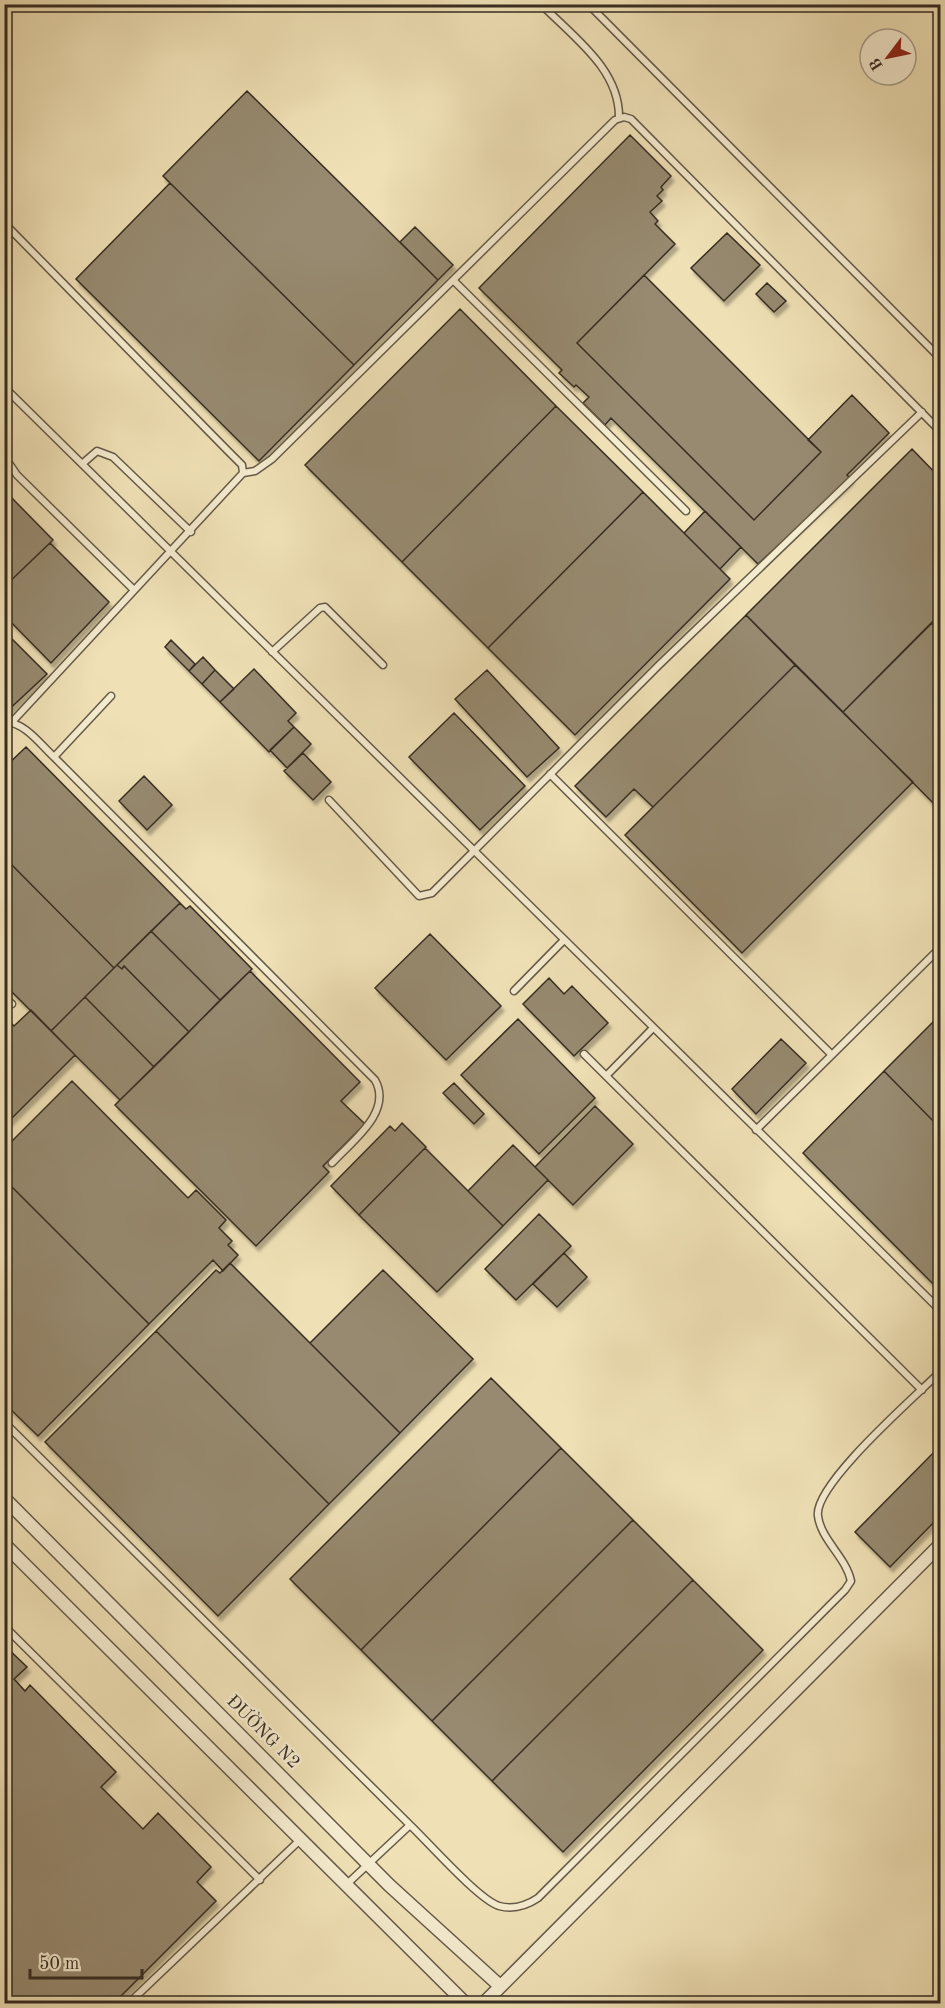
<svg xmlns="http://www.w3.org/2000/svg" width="945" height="2008" font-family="'Old Standard TT',serif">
	<defs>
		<filter id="shadow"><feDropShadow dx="3" dy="5" stdDeviation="1.5" flood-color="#0004"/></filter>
	</defs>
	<rect width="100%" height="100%" fill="#efe0b5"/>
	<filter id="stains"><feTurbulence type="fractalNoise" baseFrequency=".00333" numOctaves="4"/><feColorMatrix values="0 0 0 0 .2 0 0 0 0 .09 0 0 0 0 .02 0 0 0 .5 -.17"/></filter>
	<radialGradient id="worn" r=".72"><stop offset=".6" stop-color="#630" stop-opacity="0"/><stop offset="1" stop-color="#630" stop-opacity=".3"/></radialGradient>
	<!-- building -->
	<path fill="#978a6f" stroke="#372d23" stroke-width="1.5" filter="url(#shadow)" d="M247,91l191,189 -84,85 -191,-189z
		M630,135l41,41 -10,11 2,3 -6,6 5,5 -12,11 8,9 -3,3 20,20 -98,99 177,177 67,-68 -13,-12 44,-45 37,38 -42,42 4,4 -93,85 -147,-146 -6,7 -22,-22 6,-6 -13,-12 -2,2 -15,-14 3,-3 -83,-82z
		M170,183l184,182 -95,96 -183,-182z
		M415,227l38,38 -15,15 -38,-38z
		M727,233l33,32 -36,36 -33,-33z
		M644,275l177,177 -67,68 -177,-177z
		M767,283l19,18 -12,11 -18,-18z
		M460,309l96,97 -154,156 -97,-97z
		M556,406l87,86 -155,156 -86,-86z
		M912,449l28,29v136l-97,98 -97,-97z
		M4,490l49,50 -49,47z
		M643,492l87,87 -155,156 -87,-87z
		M705,511l36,36 -21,22 -36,-36z
		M50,543l59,59 -58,61 -47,-48v-28z
		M940,614v18l-8,-9z
		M746,615l49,50 -142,142 -19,-18 -28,28 -31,-31z
		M932,623l8,9v178l-97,-98z
		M4,631l43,43 -43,40z
		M171,640l24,24 -6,7 -24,-24z
		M203,657l12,13 -13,14 -13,-13z
		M795,665l118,117 -171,171 -117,-118z
		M254,669l42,44 -8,8 6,6 -25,25 -49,-50z
		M215,670l19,19 -14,13 -18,-18z
		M487,670l72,78 -32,29 -72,-78z
		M454,713l71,73 -45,44 -71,-73z
		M294,727l17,17 -24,24 -17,-18z
		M26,747l154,156 -66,65 -110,-111v-89z
		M303,753l28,29 -18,18 -29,-29z
		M144,776l28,29 -25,25 -28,-29z
		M4,857l110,111 -63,63 -47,-47z
		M180,903l6,6 4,-3 62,63 -32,31 -69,-69z
		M151,931l69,69 -31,32 -65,-66 -2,3 -5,-4z
		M430,934l71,72 -55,54 -71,-72z
		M117,965l5,4 2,-3 65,66 -35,35 -69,-70z
		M250,971l110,111 -19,19 24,23 -42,42 6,6 -73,74 -141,-141z
		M549,978l15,16 8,-8 36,37 -34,33 -51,-52z
		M85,997l69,70 -34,33 -69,-69z
		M31,1010l44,45 -71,71v-110l10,10z
		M940,1015v113l-56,-57z
		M518,1019l77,79 -56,56 -78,-79z
		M781,1039l25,24 -50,51 -24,-25z
		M884,1071l56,57v163l-137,-138z
		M72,1081l116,117 8,-8 30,30 -7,8 13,13 -4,4 10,10 -15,16 -10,-11 -64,64 -145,-145v-30z
		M454,1083l30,31 -10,10 -31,-31z
		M595,1106l38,38 -60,61 -38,-38z
		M402,1123l24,24 -67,68 -28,-29 59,-60 5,5z
		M513,1145l35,35 -45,46 -35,-35z
		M425,1148l78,78 -66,66 -78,-77z
		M4,1179l145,145 -111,112 -34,-33z
		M539,1214l32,32 -55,54 -31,-31z
		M564,1253l23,24 -30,30 -24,-23z
		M230,1263l170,170 -71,71 -173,-173 60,-61 4,3z
		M383,1270l90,89 -73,74 -90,-90z
		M156,1331l173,173 -111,112 -173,-174z
		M491,1378l70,70 -200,202 -71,-71z
		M940,1446v70l-50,51 -35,-35z
		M561,1448l72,72 -201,201 -71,-71z
		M633,1520l60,60 -201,201 -60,-60z
		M693,1580l70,70 -200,202 -71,-71z
		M4,1645l23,22 -13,12 11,12 5,-6 86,87 -15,15 42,42 15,-16 53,54 -14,15 19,19 -103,103h-109z"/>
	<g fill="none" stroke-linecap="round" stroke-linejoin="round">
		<!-- service casing -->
		<g stroke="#655a48" stroke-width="9">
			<path id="service" d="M541,4c32,33 79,65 78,114
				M588,4l352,354
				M4,223l225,229 13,13 1,8 -231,249
				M453,280l233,231
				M4,387l936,923
				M4,456l13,19 116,114
				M82,464l15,-13 16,6 78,75
				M243,473l12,-2 17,-12 343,-339 9,-3 7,2 309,312
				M272,652l48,-44 5,-1 58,58
				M4,722c20,-1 37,23 50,35l321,323c18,32 -23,61 -43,83
				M54,757l57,-61
				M550,774l282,281
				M329,800l90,96 13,-3 227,-228 263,-253
				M514,991l50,-51
				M4,997l8,7
				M584,1054l338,336
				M606,1076l47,-48
				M756,1130l184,-182
				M4,1422l406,403
				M4,1626l256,254
				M347,1884l63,-59c18,17 68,74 89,81 15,4 27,0 39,-8l307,-308 6,-9c-5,-24 -30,-41 -33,-65 -5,-31 98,-120 122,-144
				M128,2004l173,-165"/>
		</g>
		<!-- minor casing -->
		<g stroke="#655a48" stroke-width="15">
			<path id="minor" d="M4,1498l385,387 111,101
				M4,1544l462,460
				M483,2004l457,-459"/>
		</g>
		<!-- service -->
		<use href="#service" stroke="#f5ebcf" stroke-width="6"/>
		<!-- minor -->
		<use href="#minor" stroke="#f5ebcf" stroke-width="12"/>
	</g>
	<g text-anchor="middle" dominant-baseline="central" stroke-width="4.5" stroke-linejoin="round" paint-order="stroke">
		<!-- street labels -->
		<g font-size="18" fill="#372d23" stroke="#f5ebcf">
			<text transform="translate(263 1732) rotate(45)">ĐƯỜNG N2</text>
		</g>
	</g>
	<!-- margin -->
	<rect width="945" height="2008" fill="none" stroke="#efe0b5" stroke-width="24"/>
	<rect x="6" y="6" width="933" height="1996" fill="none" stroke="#372d23" stroke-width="3"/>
	<rect x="12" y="12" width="921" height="1984" fill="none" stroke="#372d23" stroke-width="1.5"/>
	<!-- north arrow -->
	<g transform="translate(888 57) rotate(238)"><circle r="28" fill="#f5ebcf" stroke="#a99f8a" stroke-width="1.5"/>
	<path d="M0-4.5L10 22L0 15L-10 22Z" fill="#8f2418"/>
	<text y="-9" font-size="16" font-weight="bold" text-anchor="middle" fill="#372d23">B</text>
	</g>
	<!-- scale -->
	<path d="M30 1969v9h112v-9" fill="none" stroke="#372d23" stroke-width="3"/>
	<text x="39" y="1969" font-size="18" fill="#372d23" stroke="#f5ebcf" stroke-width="4.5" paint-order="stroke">50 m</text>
	<rect width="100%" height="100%" filter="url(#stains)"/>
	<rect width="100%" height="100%" fill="url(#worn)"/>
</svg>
